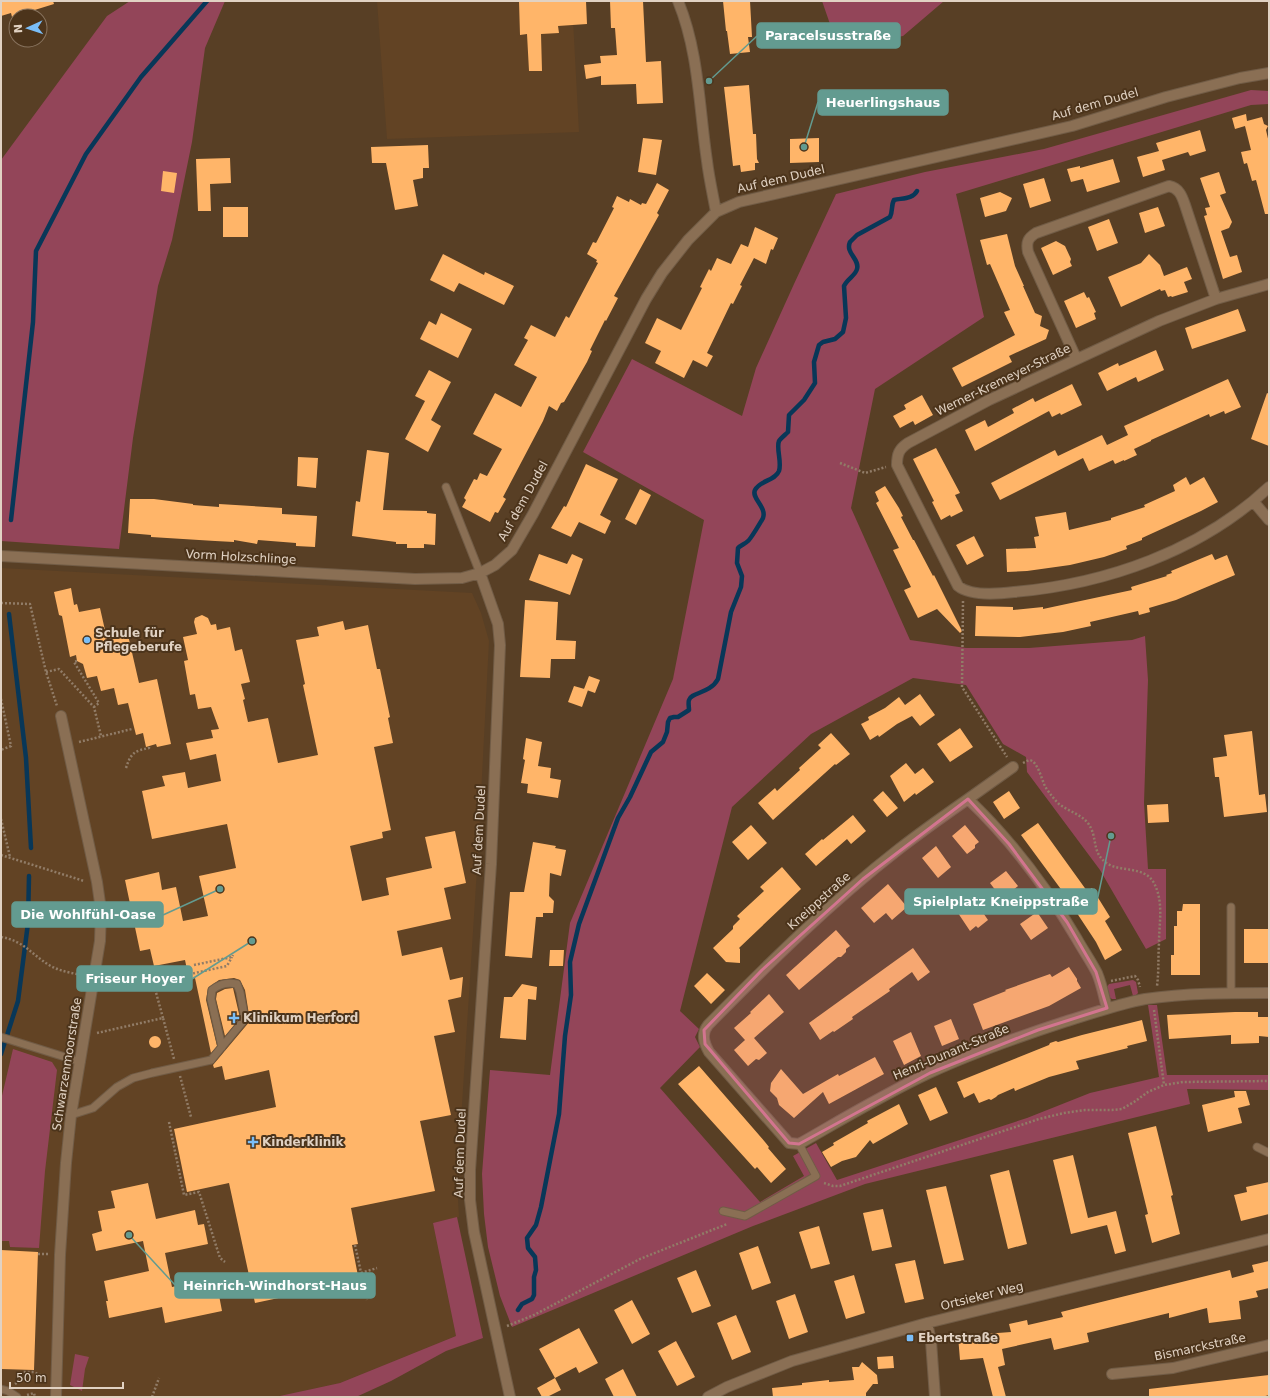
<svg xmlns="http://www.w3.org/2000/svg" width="1270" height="1398" font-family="'DejaVu Sans',sans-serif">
	<rect width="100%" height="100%" fill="#583f25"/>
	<!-- built -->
	<path fill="#624324" d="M377,1h195l7,131 -192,7z
		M1,568l471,25 9,20 8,28 -11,212 -21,330 2,34 -26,6 23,113 -116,47 -65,14h-274z"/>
	<!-- green -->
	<path fill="#934559" d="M130,1h95l-20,47 -13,94 -20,98 -14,46 -25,152 -14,111 -118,-8v-381l106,-144z
		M822,1h122l-41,35 -65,11z
		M1251,90l18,1v13l-18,1 -295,89 28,123 -109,72 -24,119 59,132 56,8h63l103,-8 13,-4 3,44 -4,123 4,66h18v70l-20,10 -46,-79 -73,-98 -1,-15 -23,-13 -37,-59 -53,-7 -102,56 -79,73 -52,204 19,18 -4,8 5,10 -40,41 100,114 44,-26 -11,-20 23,-13 21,37 190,-62 63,-25 69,-16 -11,-72h9l10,70h102v15l-82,-1 3,15 -325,80 -112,42 -241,101 -12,-31 -12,-49 -4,-33 -2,-40 8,-104 60,5 20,-152 103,-244 31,-159 -121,-68 49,-93 110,57 14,-48 38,-84 42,-90 89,-22 119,-23z
		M1133,980l3,2 2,11 -2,2 -3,1 -3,-11 -16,4 2,10h-4l-3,-2 -2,-10 2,-3z
		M13,1049l39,13 5,8 -12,101 -6,77 -29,-1 -1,-6h-8v-141z
		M457,1217l26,121 -37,13 -55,30 -35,16h-81l65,-14 116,-47 -23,-113z
		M75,1354l14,3 -4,12 -3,22 -12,-6z"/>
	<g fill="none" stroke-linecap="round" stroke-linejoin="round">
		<!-- stream -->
		<path stroke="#083758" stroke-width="4.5" d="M11,520l22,-198 3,-71 50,-97 55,-77 66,-76
			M9,614l17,144 5,90
			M1,1054l17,-53 10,-78 1,-47
			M518,1310l4,-6 10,-5 2,-4v-18l2,-7 -1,-13 -7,-9 -1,-10 9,-13 5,-18 18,-93 6,-78 6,-41 -1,-33 9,-38 39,-106 12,-21 21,-45 12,-10 4,-10 1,-10 2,-4 4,-1h4l11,-7c0,-3 -1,-8 0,-10 2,-8 21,-6 29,-21l13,-67 10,-25 1,-11 -5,-13 1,-15c3,-3 7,-4 10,-7 2,-1 14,-21 15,-23 4,-11 -12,-20 -8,-28 5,-10 20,-9 24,-19 3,-9 -3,-23 0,-30 2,-3 6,-6 9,-9l1,-17 15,-15 11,-17 -1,-21 5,-17 4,-3 12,-3 8,-7 3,-14 -2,-32c3,-7 12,-11 13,-17 3,-10 -12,-16 -7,-27l7,-7 33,-18c3,-6 1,-12 4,-17 8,-2 19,-1 23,-9"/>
	</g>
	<!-- building -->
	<path fill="#ffb569" d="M1,1h52l1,3 -42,13 -1,-4 -10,3z
		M519,1h67l1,23 -29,2 1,7 -18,1 1,37h-13l-2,-37 -7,1z
		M610,1h33l3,61 15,-1 2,42 -26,1 -1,-20 -35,1v-9l-15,3 -2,-14 17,-2 -1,-7 17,-1 -2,-27h-4z
		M723,1h27l2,36h-4l2,15 -20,2 -3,-23h-1z
		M749,85l4,49h3l1,25 2,4h-4v7l-14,2 -1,-7 -7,1 -9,-79z
		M1246,114l1,7 15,-4 2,7 4,2 -2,4 3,13v71h-4l-9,-34 -4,1 -5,-18 -3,1 -3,-12 10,-2 -6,-24 -10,3 -3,-11z
		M1200,130l6,21 -16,5 -2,-4 -26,8 3,10 -22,7 -6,-20 22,-6 -3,-8z
		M643,138l19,2 -6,35 -18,-3z
		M819,138v24l-29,1v-24z
		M428,145l1,23h-6v10l-10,2 5,26 -23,4 -9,-47h-14l-1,-16z
		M230,158l1,25 -21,1 1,27h-13l-2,-52z
		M1113,159l7,23 -33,10 -4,-13 -12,3 -4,-13 13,-3v2z
		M163,171l14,2 -3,20 -13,-2z
		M1219,172l7,21 -6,2 12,27 -3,6 -8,3 9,26 7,-2 5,17 -19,7 -19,-63 3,-1 -2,-7 5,-1 -10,-29z
		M1044,178l7,23 -21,7 -7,-24z
		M657,183l12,7 -12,23 2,2 -45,81 4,2 -12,23 -1,-1 -15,30 2,1 -5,11 -23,40 -3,1 -4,8 -8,-5 -6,15 -40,76 3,2 -8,14 -3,-1 -5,10 -28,-15 4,-7 -2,-2 10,-19 3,1 3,-7 7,3 15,-27 -29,-15 22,-41 26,14 16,-30 -23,-12 14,-25 -4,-2 7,-13 24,12 11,-21 3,2 29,-55 -2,-1 1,-2 -10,-6 6,-12 3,1 18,-35 -2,-1 5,-11 12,6 1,-3 11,6 1,-2 4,1z
		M1000,192l12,6 -6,13 -21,6 -5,-19z
		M223,207h25v30h-25z
		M1158,207l7,19 -20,7 -6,-20z
		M1109,219l9,24 -21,8 -9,-24z
		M755,227l23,11 -5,12 -2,-1 -5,15 -12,-6 -14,27 2,1 -9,18 -2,-1 -24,50 6,3 -6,11 -14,-7 -9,18 -29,-15 6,-12 -16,-8 12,-25 24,12 21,-42 -2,-1 9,-18 2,2 6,-13 14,6 10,-20 7,3z
		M1007,234l8,32 9,20h-1l12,27 7,3 -2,10 9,4 -3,9 -37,17 3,6 -50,25 -10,-19 63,-33 -11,-23 6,-2 -20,-46 -3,1 -7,-25z
		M1056,241l9,5 6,13 -1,3 2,4 -19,9 -12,-27z
		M443,254l41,21 1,-3 29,14 -10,19 -45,-22 -5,9 -24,-12z
		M1149,254l11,11 4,11 23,-9 5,12 -8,3 4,10 -16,5 -1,-1 -3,1 -3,-7 -4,1 -1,-2 -39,18 -13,-30 33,-14z
		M1084,292l3,6 2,-1 7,15 -2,1 2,6 -20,9 -12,-27z
		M1238,309l8,22 -54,18 -7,-21z
		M441,313l31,16 -14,29 -38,-19 9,-18 7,4z
		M1156,350l8,20 -26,12 -2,-5 -29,14 -9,-18 20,-10 1,3z
		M429,370l22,12 -20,38 10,6 -13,26 -23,-13 20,-38 -10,-5z
		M1228,379l13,28 -16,7 -1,-3 -14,6 -1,-3 -58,26v1l-17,8 3,6 -13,6v-1l-9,4 -2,-4 -24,11 -6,-13 -83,42 -9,-17 64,-33 3,6 44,-21 5,10 21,-10 -4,-9z
		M1072,384l10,21 -21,10 -1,-2 -8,4 -3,-6 -74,40 -10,-21 20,-10 3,7 26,-14 -2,-4 21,-11 2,4z
		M1267,393l2,1v52l-18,-7z
		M922,395l11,20 -18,10 -2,-4 -13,7 -7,-12 13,-7 -2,-4z
		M936,448l24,45 -5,2 8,16 -12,6 -1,-2 -9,5 -9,-18 2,-1 -21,-42z
		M367,450l22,3 -6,57 44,1v2l9,1 -1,31 -11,-1v4h-17v-4h-11v-2l-44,-6 4,-35 4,1z
		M298,457l20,1 -2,30 -19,-2z
		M586,464l32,15 -18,36 11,6 -6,13 -26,-12 -8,15 -20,-9 13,-22 2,1z
		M1186,477l4,8 14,-8 14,25 -17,9 -59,27v2l-16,6 1,3 -23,8 -34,8 -43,6 -20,1 -1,-23 30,-1 -2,-11 5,-1 -4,-19 31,-5 3,18 42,-10v-2l34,-11 -1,-2 31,-14 -2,-6z
		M885,486l14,22 4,8 -2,1 12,23h1l19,36 1,-1 28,56 -2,2 -23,-24 -19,9 -14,-28 7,-3 -18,-37 6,-2 -23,-45 3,-2 -4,-9z
		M640,489l11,6 -15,30 -11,-6z
		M130,499h24l39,5v1l26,2v-3l63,4v6l35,2 -2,31 -19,-1v-3l-38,-3 -1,4 -23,-4v2l-19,-1 -64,-4v-2l-23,-2z
		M974,536l10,20 -17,9 -11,-20z
		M539,554l28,10 5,-10 11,5 -13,36 -41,-15z
		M1212,554l3,6 12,-5 8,20 -59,25 -27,8 1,4 -11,3 -1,-4 -48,11 1,4 -28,6 -43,5 -45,-1 1,-30 37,1v3l30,-3v2l89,-19 -1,-3 36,-11 -1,-1 6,-2 -1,-2z
		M71,588l3,17 3,-1 2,8 21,-4 7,31 21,-4 11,48 18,-4 14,65 -14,3 -1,-3 -10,3 -3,-14 -7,2 -8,-32 -10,2 -4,-17 -13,3 -4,-15 -10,2 -4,-14 -6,-3 -1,-6 -6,2 -8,-41 -3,-1 -5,-23z
		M525,600l33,2 -2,38 20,1 -1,18h-24l-1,19 -30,-1z
		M202,615l6,3 3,7 5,-1 1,6 13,-3 5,24 7,-2 8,33 -9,2 4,15 -2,1 5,22 20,-4 10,45 40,-8 -15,-70 2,-1 -9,-44 23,-4 -2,-9 26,-6 2,9 23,-5 9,44h3l10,48 -2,1 5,25 -19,4 17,83 -9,2 1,6 -33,8 12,55 27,-6 -3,-17 46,-10 -7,-31 30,-6 11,52 -22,5 7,31 -54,12 5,25 40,-9 8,33 13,-3 -2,20 -13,3 7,32 -21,4 17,79 -31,6 15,70 -84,17 7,36 -6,1 7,36 -104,22 -26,-120 -42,9 -13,-63 102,-22 -7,-37 -44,10 -3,-14 -8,2 -1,-3 37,-44 -5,-31 -5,-10 -6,-2 -15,2 -11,8 -2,12 11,46 -6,7 -16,-75 -6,1 -4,-19 -31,6 -4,-17 -10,2 -15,-71 34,-8 3,18 14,-3 7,34 25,-5 -9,-40 37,-8 -9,-44 -75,15 -10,-48 23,-5 -3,-10 23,-4 3,16 33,-7 -5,-27 -26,6 -4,-17 27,-5 -2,-8 8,-1 -8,-22 -13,2 -3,-15 -5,1 -6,-34 4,-1 -5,-23 14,-3 -3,-12 1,-4z
		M589,676l11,4 -5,13 -11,-4z
		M574,686l14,4 -6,17 -14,-5z
		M920,694l15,21 -15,11 -8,-10 -15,8 -18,13 -1,-2 -8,5 -9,-16 8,-4 -1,-3 17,-9 14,-11 6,8z
		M960,728l13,19 -23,15 -13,-18z
		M1252,731l7,64 6,-1 2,18 -43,5 -5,-40h-4l-2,-19 14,-2 -3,-21z
		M831,733l19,21 -14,11 -1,-1 -62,56 -15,-17 17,-15 2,3 23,-21 -1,-2 22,-20 -3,-3z
		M526,738l16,4 -4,24 13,2 -1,10 11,2 -3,18 -31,-5 1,-9 -7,-1 4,-23 -2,-1z
		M906,763l9,11 8,-6 11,14 -18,13 -1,-2 -11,9 -14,-26z
		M883,791l15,17 -11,9 -14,-17z
		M1009,791l11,17 -16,11 -11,-17z
		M1168,804l1,18 -21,1 -1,-18z
		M853,815l13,16 -15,13 -4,-5 -31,27 -11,-12 17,-15 1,1z
		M1038,823l49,68 5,-3 18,29 -5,4 17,29 -17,10 -9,-18 -33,-50 -42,-57z
		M751,825l16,18 -19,17 -16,-18z
		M965,825l14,17 -4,3v3l-8,6 -15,-18z
		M533,842l23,4 -1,2 11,2 -5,26 -11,-3 -1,23 5,5 -1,12h-10v4h-7l-4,41 -27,-2 5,-64h14z
		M936,846l15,21 -13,11 -16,-20z
		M782,867l19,22 -62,59 1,1v14l-14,-1 -13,-14 20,-19v-3l7,-7 -3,-3 27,-25 -4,-4z
		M1006,871l12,15 -16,13 -12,-16z
		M888,884l19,23 -15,13 -6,-7 -12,10 -13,-15z
		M975,901l13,19 -10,8 -2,-2 -6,5 -12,-18z
		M1183,904h17v71h-29v-20h3v-29h3v-15h5z
		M1037,912l11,16 -17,12 -11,-16z
		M1244,929h24v34h-24z
		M836,930l14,16 -4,3v3l-5,5h-3l-39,33 -13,-15z
		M913,948l17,24 -12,9 -6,-9 -23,17 1,2 -38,26 1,2 -19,13 -1,-1 -13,9 -11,-17z
		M550,950h14l-1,16h-14z
		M1069,967l8,12v2l4,7 -32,18 -66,24 -10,-26 33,-13 -1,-1 45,-16 2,3z
		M707,973l18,17 -14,14 -17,-18z
		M522,984l15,3 -1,13 -8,-1 -2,41 -26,-2 4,-41h8z
		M233,988l7,30 -15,18 -9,-37 1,-6 8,-4z
		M769,994l15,18 -30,26 13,15 -8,7 -3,-1 -8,7 -14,-16 11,-10 -11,-12 17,-15 -1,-1z
		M1235,1012h23v5h11v20l-10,-1v7l-28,1v-9l-62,4 -2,-24z
		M951,1019l8,20 -17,7 -8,-20z
		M1142,1020l5,21 -20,5 1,2 -52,13 3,8 -30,8 -34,14 -1,-3 -16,7 -2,2 -5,3 -2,-1 -10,4 -5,-10 -10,5 -7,-16 92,-37 1,-2 6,-2 2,1 24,-7z
		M911,1032l10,24 -17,9 -11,-24z
		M149 1042a6 6 0 1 1 12 0a6 6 0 1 1-12 0Z
		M875,1057l9,17 -55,30 -6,-12 -29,26 -15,-13 -2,-7 -7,-7 1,-8 10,-14 22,25 35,-20 1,2z
		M699,1066l66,76 4,5 -1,1 18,21 -15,14 -14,-16 -2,2 -77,-85z
		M936,1087l12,26 -18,8 -12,-26z
		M1234,1091h12l4,14 -12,3 4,15 -34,9 -6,-27 33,-8z
		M899,1104l9,20 -35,20 -3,-4 -14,17 -14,4 -11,6 -9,-15 12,-7 -1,-2 35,-20 -1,-2z
		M1156,1126l17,69 -2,1 9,38 -28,9 -7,-28 3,-1 -20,-81z
		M1073,1155l15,63 28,-7 10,40 -11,3 -8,-29 -36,9 -18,-74z
		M1009,1170l18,74 -19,5 -18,-74z
		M1269,1182v32l-28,7 -7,-26 13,-3 -1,-5z
		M148,1183l8,36 39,-9 3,15 6,-1 4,20 -43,9 7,34 37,-8 2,13 7,-2 4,21 -57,12 -3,-16 -53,11 -3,-17h2l-4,-20 45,-10 -6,-30 -47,10 -4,-17 10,-3 -4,-20 17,-3 -4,-17z
		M946,1186l18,74 -20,4 -18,-74z
		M883,1209l9,38 -20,4 -9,-38z
		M819,1226l11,38 -19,5 -12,-37z
		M758,1246l13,37 -19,7 -13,-37z
		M1,1250l37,2 -4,118 -33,-1z
		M915,1260l9,39 -19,4 -10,-39z
		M1269,1261v27l-13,3 2,6 -19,4 2,18 -32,4 -2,-15 -38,10v-5l-82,20 2,9 -35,8 -3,-12 -49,11 3,16 -7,2 8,30h-13l-10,-39 -23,2 -2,-24 53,-4 -2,-8 18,-4 1,5 35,-8 -2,-5 169,-42 2,8 22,-6 -2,-7z
		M696,1270l15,36 -19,7 -15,-35z
		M854,1275l11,38 -19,6 -12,-38z
		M795,1294l13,38 -19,7 -13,-38z
		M632,1300l18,34 -18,10 -18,-34z
		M736,1315l15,37 -19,8 -15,-37z
		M579,1328l19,35 -19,10 -3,-6 -21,11 -16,-29z
		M676,1341l19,36 -18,9 -19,-35z
		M893,1356l1,12 -16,1 -1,-12z
		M862,1362l15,13 1,9h-5l-7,9v4h-93l-1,-9 30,-3v-2l27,-3v2l25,-2 -2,-13h7z
		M623,1369l14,28h-23l-9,-18z
		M1269,1375v20l-7,2h-113v-8z
		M555,1378l6,12 -14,7h-5l-5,-9z"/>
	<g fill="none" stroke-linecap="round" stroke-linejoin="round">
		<!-- lane casing -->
		<g stroke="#715c46" stroke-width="9">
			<path id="lane" d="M446,487l34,86
				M1231,907v86
				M1,1037l80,25
				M211,1060l34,-41 -5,-27 -3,-8c-9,-2 -18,0 -25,6l-1,9 11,48
				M71,1115l22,-7 24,-21 16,-9 19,-5
				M1257,1147l12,6
				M723,1211l22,5 71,-40 -17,-32
				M1,1389l7,2 9,6"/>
		</g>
		<!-- street casing -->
		<g stroke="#715c46" stroke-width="12">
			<path id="street" d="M678,1c21,51 21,106 29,160 2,17 6,34 9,51
				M1269,284l-53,15 -57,22 -170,79 -81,43c-9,6 -11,11 -11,22l61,121c12,10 40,8 56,6 92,-8 187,-41 255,-105
				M1076,358l-48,-106c-2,-10 0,-14 8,-19l133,-47c10,2 13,10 16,19l31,94
				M1253,501l16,19
				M1,556l414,23 47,-1 18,-5 15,-8 17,-15 21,-36 113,-215 16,-26 26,-33 28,-28 23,-10 333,-76 94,-29 74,-19 29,-5
				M480,573l18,51 2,21 -9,219 -21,306v30l4,32 36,165
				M968,799l45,-32
				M1107,1008c-3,-11 -5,-23 -10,-35 -6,-12 -14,-23 -20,-34 -30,-51 -67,-100 -109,-140 -23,16 -47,33 -69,50 -68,53 -130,114 -191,176 -7,9 -4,18 1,27l80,91 10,1c42,-24 85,-50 130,-71 43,-20 89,-36 135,-51 27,-8 54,-18 81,-23 41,-6 83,-6 124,-6
				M927,1323l4,18 4,56
				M1112,1374l61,-6 96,-23
				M56,1397l4,-142 6,-92 5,-48 29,-174 1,-31 -4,-28 -36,-166
				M708,1397l19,-10 65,-26 135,-38 342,-84"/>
		</g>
		<!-- path -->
		<path stroke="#917c67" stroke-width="2.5" stroke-dasharray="2 2" stroke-linecap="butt" d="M840,463l25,10 21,-6
			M963,601l-1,86 45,70
			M1,603l29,1 16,68 11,34
			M77,661l-3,1 25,41 -5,4
			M46,672l13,-3 35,38 7,29
			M1,699l10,47 -10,4
			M79,742l53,-13
			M1023,763c2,-1 4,-2 6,-3 9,0 13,22 17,28 4,6 8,11 13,16 9,7 21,10 28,18 12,14 3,31 21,42 13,8 37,2 46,19 10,19 5,40 5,60 -1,15 0,28 -2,43
			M126,768c5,-15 8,-17 23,-20v-2
			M1,819l9,38
			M1,855l83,26
			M1,937c23,4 30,17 48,28 10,6 22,8 33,10
			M194,965l38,-8 1,-2
			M1111,981l24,-5 3,4 2,7
			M105,988l47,-10 4,-4
			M1154,1010l10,75
			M163,1018l-11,-40 6,3 69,-15 5,-9
			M97,1033l66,-15 11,41
			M180,1076l11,41
			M169,1122l15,73 15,-3 21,66 5,4
			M824,1183l9,3h7l199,-67 25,-6 21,-3h27l10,-1 12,-7 14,-10 16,-7 19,-3 86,-1
			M355,1245l12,55
			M38,1254h10
			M361,1273l16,-5
			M507,1326l27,-11 106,-56 87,-35
			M15,1384l3,-2 4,-10h12l5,3h5
			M27,1395l7,-2 1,4
			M152,1397l7,-19"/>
		<!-- lane -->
		<use href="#lane" stroke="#8a6f54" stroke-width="7"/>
		<!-- street -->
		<use href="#street" stroke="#8a6f54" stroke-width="10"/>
		<!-- lane-bridge casing -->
		<g stroke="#715c46" stroke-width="9" stroke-linecap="butt">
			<path id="lane-bridge" d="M152,1073l59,-13"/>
		</g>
		<!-- lane-bridge -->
		<use href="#lane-bridge" stroke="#8a6f54" stroke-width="7"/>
	</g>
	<!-- marked area -->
	<path fill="#d2758f" fill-opacity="0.2" stroke="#d2758f" stroke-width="3" stroke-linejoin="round" d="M968,799l41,45 58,78 29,50 11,36 -69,22 -108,43 -131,71 -10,-1 -84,-99 -1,-14 58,-60 101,-91z"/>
	<!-- markers -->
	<g fill="#7abef8" stroke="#4c341b" stroke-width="1.5">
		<circle cx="87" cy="640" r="4"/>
		<path d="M232 1012h4v4h4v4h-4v4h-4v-4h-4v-4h4z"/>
		<path d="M251 1136h4v4h4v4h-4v4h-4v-4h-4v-4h4z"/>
		<rect x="906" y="1334" width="8" height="8" rx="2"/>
	</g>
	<g text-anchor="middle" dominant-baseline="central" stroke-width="4" stroke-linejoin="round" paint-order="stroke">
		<!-- street labels -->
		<g font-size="12" fill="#e1d2c3" stroke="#4c341b">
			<text transform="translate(1095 104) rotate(-16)">Auf dem Dudel</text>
			<text transform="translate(781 179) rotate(-13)">Auf dem Dudel</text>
			<text transform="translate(1003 380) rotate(-26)">Werner-Kremeyer-Straße</text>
			<text transform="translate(523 501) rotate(-61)">Auf dem Dudel</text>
			<text transform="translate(241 557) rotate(3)">Vorm Holzschlinge</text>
			<text transform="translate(479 830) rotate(-87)">Auf dem Dudel</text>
			<text transform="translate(819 901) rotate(-42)">Kneippstraße</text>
			<text transform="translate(951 1052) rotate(-23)">Henri-Dunant-Straße</text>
			<text transform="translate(67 1064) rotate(-81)">Schwarzenmoorstraße</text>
			<text transform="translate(460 1153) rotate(-88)">Auf dem Dudel</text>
			<text transform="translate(982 1296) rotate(-14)">Ortsieker Weg</text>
			<text transform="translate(1200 1347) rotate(-12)">Bismarckstraße</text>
		</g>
		<!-- poi labels -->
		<g font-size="12" font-weight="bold" fill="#e1d2c3" stroke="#4c341b" text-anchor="start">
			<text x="95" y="633">Schule für<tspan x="95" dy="14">Pflegeberufe</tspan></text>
			<text x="243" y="1018">Klinikum Herford</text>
			<text x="262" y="1142">Kinderklinik</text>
			<text x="918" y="1338">Ebertstraße</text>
		</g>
	</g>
	<!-- callouts -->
	<path fill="none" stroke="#639b90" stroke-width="1.5" d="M709 81L757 36M804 147L818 102M1111 836L1097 901M220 889L163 915M252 941L192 979M129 1235L175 1285"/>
	<g fill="#639b90" stroke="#4c341b" stroke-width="1.5">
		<circle cx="709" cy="81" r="4"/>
		<circle cx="804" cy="147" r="4"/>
		<circle cx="1111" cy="836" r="4"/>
		<circle cx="220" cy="889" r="4"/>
		<circle cx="252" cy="941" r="4"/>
		<circle cx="129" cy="1235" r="4"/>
	</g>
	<g fill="#639b90" stroke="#639b90" stroke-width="1.5">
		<rect x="757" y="23" width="143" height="25" rx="4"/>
		<rect x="818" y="90" width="130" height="25" rx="4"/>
		<rect x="905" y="889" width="192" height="25" rx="4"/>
		<rect x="12" y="902" width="151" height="25" rx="4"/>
		<rect x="77" y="966" width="115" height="25" rx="4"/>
		<rect x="175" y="1273" width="200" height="25" rx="4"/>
	</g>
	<g font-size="13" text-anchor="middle" font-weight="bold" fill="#fff">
		<text x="828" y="40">Paracelsusstraße</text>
		<text x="883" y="107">Heuerlingshaus</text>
		<text x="1001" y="906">Spielplatz Kneippstraße</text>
		<text x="88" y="919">Die Wohlfühl-Oase</text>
		<text x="135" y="983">Friseur Hoyer</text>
		<text x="275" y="1290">Heinrich-Windhorst-Haus</text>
	</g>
	<!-- border -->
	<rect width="1270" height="1398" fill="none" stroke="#e1d2c3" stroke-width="4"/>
	<!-- north arrow -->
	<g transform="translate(28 28) rotate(267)"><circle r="19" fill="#4c341b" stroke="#88735e"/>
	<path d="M0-3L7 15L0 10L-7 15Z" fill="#7abef8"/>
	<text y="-6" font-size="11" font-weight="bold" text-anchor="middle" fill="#e1d2c3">N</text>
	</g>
	<!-- scale -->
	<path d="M10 1382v6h113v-6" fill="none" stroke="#e1d2c3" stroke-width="2"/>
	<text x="16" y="1382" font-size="12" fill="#e1d2c3" stroke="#4c341b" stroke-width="3" paint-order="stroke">50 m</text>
</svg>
